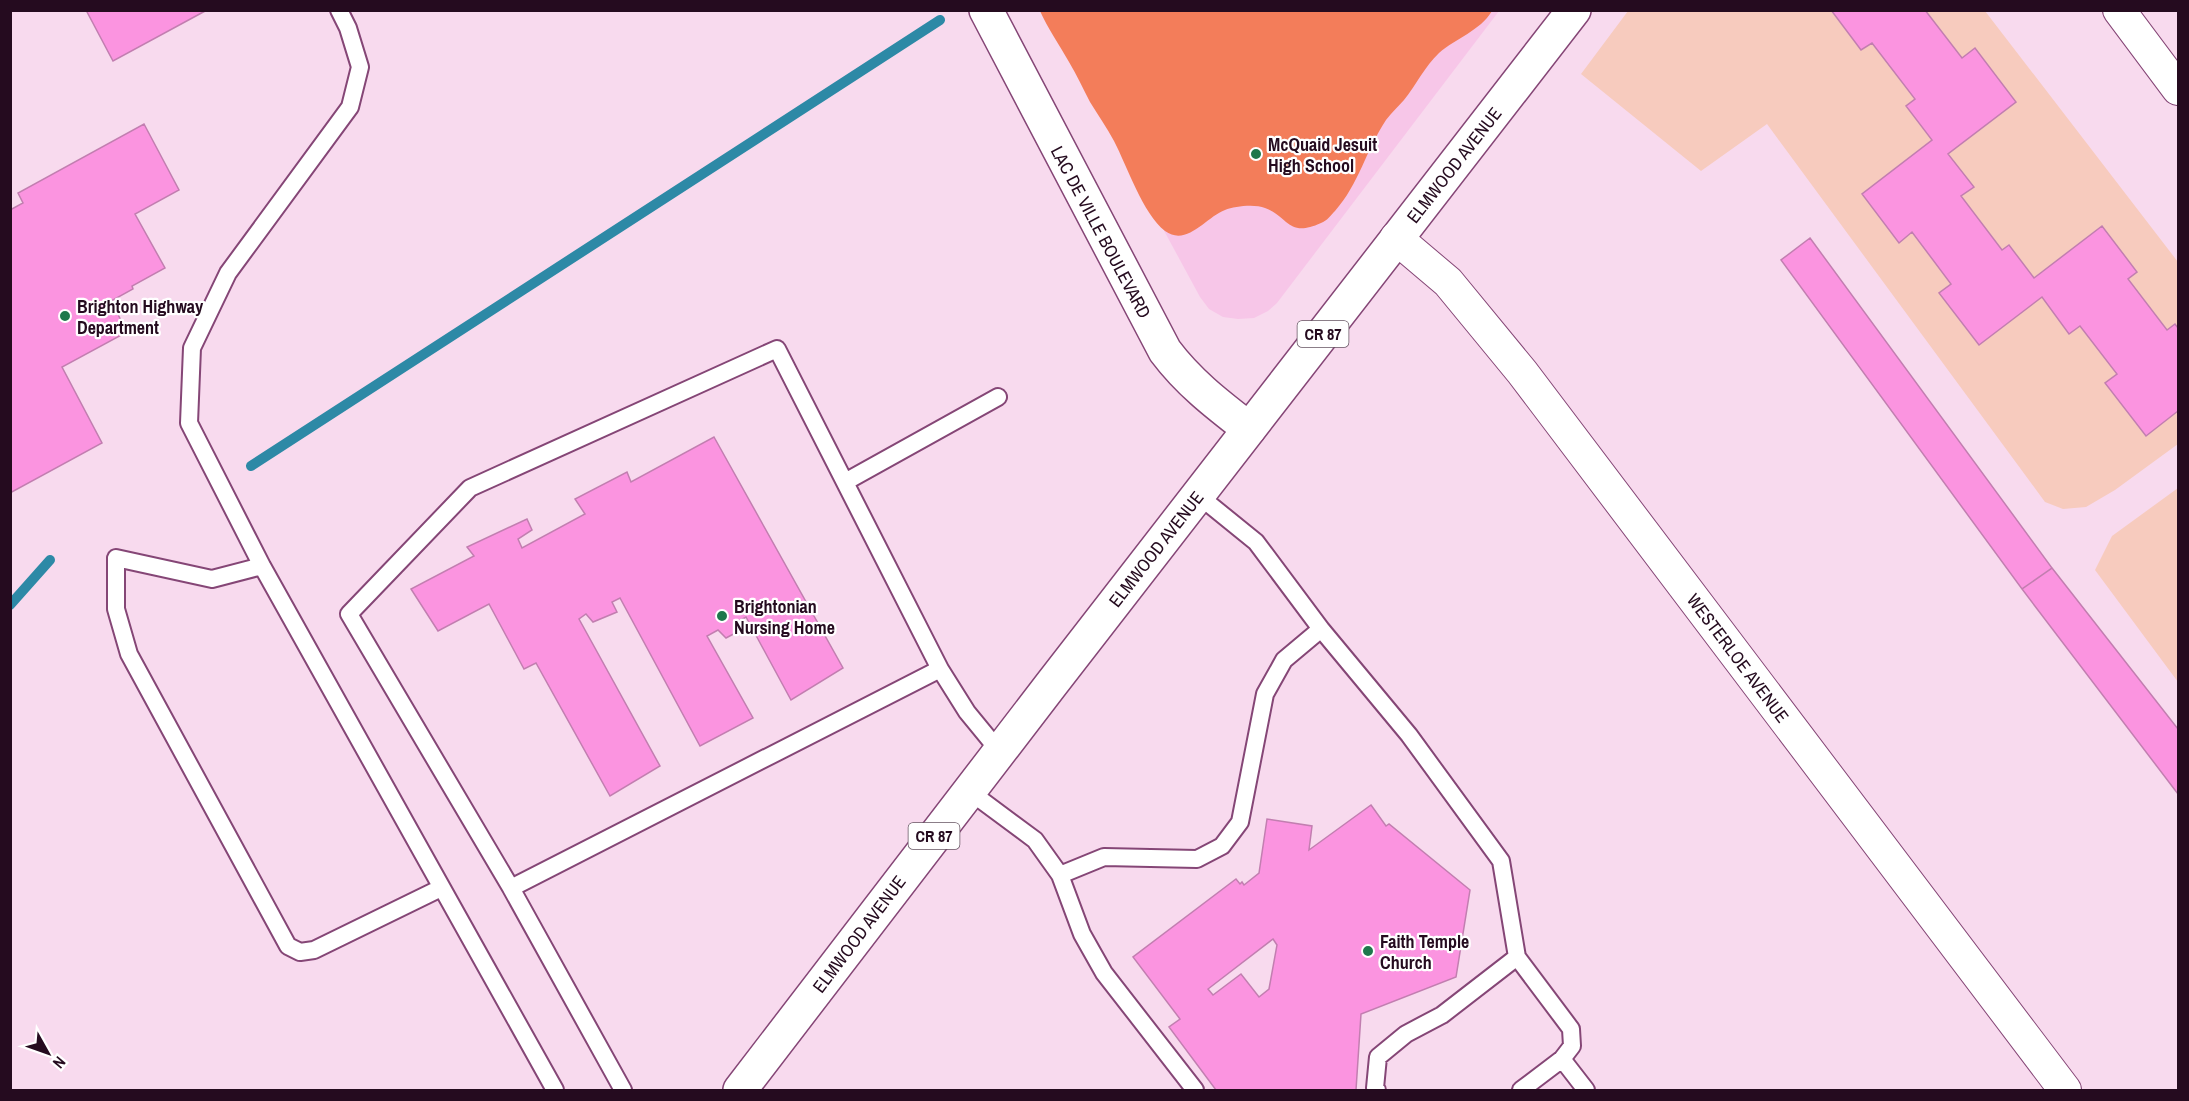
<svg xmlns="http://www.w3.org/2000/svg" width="2189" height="1101" font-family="'Archivo Narrow',sans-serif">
	<rect width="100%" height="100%" fill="#f8daee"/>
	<!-- built -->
	<path fill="#f7c6e8" d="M1045,11h454l-222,292 -9,8 -14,7 -16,1 -15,-2 -14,-8 -9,-12z"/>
	<!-- green -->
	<path fill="#f7cbbe" d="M1628,11h357l193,251v182l-63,46 -29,17 -23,2 -18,-7 -278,-378 -66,47 -120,-97z
		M2178,488v194l-83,-112 17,-34z"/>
	<!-- forest -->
	<path fill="#f37d5a" d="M1040,11h452c-12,20 -36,27 -53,42 -14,13 -23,32 -35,47 -6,7 -13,13 -18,20 -20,30 -27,64 -51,91 -4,4 -8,10 -14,12 -33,15 -32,-6 -56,-15 -10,-4 -30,-2 -40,2 -19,7 -38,37 -60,21 -22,-17 -38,-65 -51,-90 -7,-13 -16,-26 -24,-39 -7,-13 -13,-27 -21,-40 -10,-18 -21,-33 -29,-51z"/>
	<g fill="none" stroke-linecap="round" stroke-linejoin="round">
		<!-- stream -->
		<path stroke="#2d89a6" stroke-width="10" d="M251,466l689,-446
			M10,605l40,-45"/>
	</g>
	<!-- building -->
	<path fill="#fb94e0" stroke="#c27eb0" stroke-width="1.5" fill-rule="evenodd" d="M86,10h121l-94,51z
		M1831,10h94l37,48 13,-10 41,54 -68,52 26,33 -13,9 41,54 7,-5 25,33 68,-52 35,46 -9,7 39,51 8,-6 3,4v83l-32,25 -41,-53 12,-9 -37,-48 -11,8 -27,-37 -63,48 -40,-52 12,-9 -39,-52 -13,11 -37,-49 70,-54 -26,-34 9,-7 -43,-56 -11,7z
		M144,124l35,66 -44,24 30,54 -33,18 1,3 -22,12 16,31 -65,35 40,76 -92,50v-283l13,-7 -5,-10z
		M1810,238l242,330 -30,21 -241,-329z
		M714,437l129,231 -52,32 -45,-83 -7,4 2,9 -15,8 -8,-8 -11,6 46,82 -53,28 -80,-148 -8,4 5,10 -24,10 -7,-8 -7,5 81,147 -50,30 -74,-133 -12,6 -35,-65 -51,27 -27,-42 63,-33 -7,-9 60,-28 5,11 -14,9 4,9 63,-34 -10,-15 52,-27 4,10z
		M2052,568l126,161v65l-156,-205z
		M1371,805l15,21 3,-2 81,66 -14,87 -95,37 -5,76h-140l-47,-63 11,-8 -47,-62 103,-78 4,5 2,-2 2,3 15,-12 8,-54 45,7 -3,24zM1273,939l4,6 -8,44 -10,8 -18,-23 -28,21 -5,-6z"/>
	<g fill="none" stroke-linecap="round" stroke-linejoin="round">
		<!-- service casing -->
		<g stroke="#854676" stroke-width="20">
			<path id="service" d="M339,10l9,18 12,39 -10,40 -122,166 -36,75 -3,75 73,143 293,524
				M845,482l153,-85
				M262,566l-50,13 -96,-21v51l13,45 159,292 12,6 14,-2 127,-62
				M1321,629l88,106 92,126 16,96 54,72 1,17 -10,13 24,31
				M969,791l66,49 25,35 44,-18 93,2 25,-13 18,-24 25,-128 19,-34 37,-31 -65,-87 -58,-47
				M1060,875l22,59 22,39 91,117
				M511,888l-162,-274 121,-126 307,-139 163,320
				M623,1090l-112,-202 429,-219 27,43 32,39
				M1377,1090l-2,-2 3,-31 28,-23 36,-19 75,-58
				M1521,1090l41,-31"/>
		</g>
		<!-- minor casing -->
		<g stroke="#854676" stroke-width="34">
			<path id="minor" d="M2119,10l59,79
				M1396,238l52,44 74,90 543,718"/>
		</g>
		<!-- tertiary casing -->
		<g stroke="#854676" stroke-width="36">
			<path id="tertiary" d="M986,10l179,341c24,32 53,54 84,78"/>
		</g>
		<!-- primary casing -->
		<g stroke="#854676" stroke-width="36">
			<path id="primary" d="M740,1090l310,-404 524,-676"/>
		</g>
		<!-- service -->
		<use href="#service" stroke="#fff" stroke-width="16"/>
		<!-- minor -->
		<use href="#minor" stroke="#fff" stroke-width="32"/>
		<!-- tertiary -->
		<use href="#tertiary" stroke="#fff" stroke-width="33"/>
		<!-- primary -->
		<use href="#primary" stroke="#fff" stroke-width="33"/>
	</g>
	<!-- markers -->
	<g fill="#1e784c" stroke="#fff" stroke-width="2">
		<circle cx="1256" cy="154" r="6"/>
		<circle cx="65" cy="316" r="6"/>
		<circle cx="722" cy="616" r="6"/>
		<circle cx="1368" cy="951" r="6"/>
	</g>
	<g text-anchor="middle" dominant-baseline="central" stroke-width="4.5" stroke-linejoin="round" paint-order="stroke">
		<!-- shield labels -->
		<g fill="#fff" stroke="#665462" stroke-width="1.5">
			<rect x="1297.5" y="321" width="51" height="26" rx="4.5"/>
			<rect x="908.5" y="823" width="51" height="26" rx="4.5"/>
		</g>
		<g font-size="16" font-weight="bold" fill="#250b1f">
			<text x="1323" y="334">CR 87</text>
			<text x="934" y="836">CR 87</text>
		</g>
		<!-- poi labels -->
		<g font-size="18" font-weight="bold" fill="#250b1f" stroke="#fff" text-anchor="start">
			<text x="1268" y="144">McQuaid Jesuit<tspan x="1268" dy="21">High School</tspan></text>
			<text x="77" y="306">Brighton Highway<tspan x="77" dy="21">Department</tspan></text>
			<text x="734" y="606">Brightonian<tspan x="734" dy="21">Nursing Home</tspan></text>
			<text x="1380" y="941">Faith Temple<tspan x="1380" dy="21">Church</tspan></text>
		</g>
		<!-- street labels -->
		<g font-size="18" fill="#250b1f" stroke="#fff">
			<text transform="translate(1454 165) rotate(-52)">ELMWOOD AVENUE</text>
			<text transform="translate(1101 232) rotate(62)">LAC DE VILLE BOULEVARD</text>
			<text transform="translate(1156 549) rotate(-52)">ELMWOOD AVENUE</text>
			<text transform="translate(1738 658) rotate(53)">WESTERLOE AVENUE</text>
			<text transform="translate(859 934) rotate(-53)">ELMWOOD AVENUE</text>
		</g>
	</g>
	<!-- border -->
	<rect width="2189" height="1101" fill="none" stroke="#250b1f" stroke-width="24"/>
	<!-- north arrow -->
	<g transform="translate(48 1053) rotate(130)" stroke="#ffffff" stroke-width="4.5" paint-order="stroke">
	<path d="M0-4.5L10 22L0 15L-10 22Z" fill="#250b1f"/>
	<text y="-9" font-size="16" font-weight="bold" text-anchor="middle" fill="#250b1f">N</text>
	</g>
</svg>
